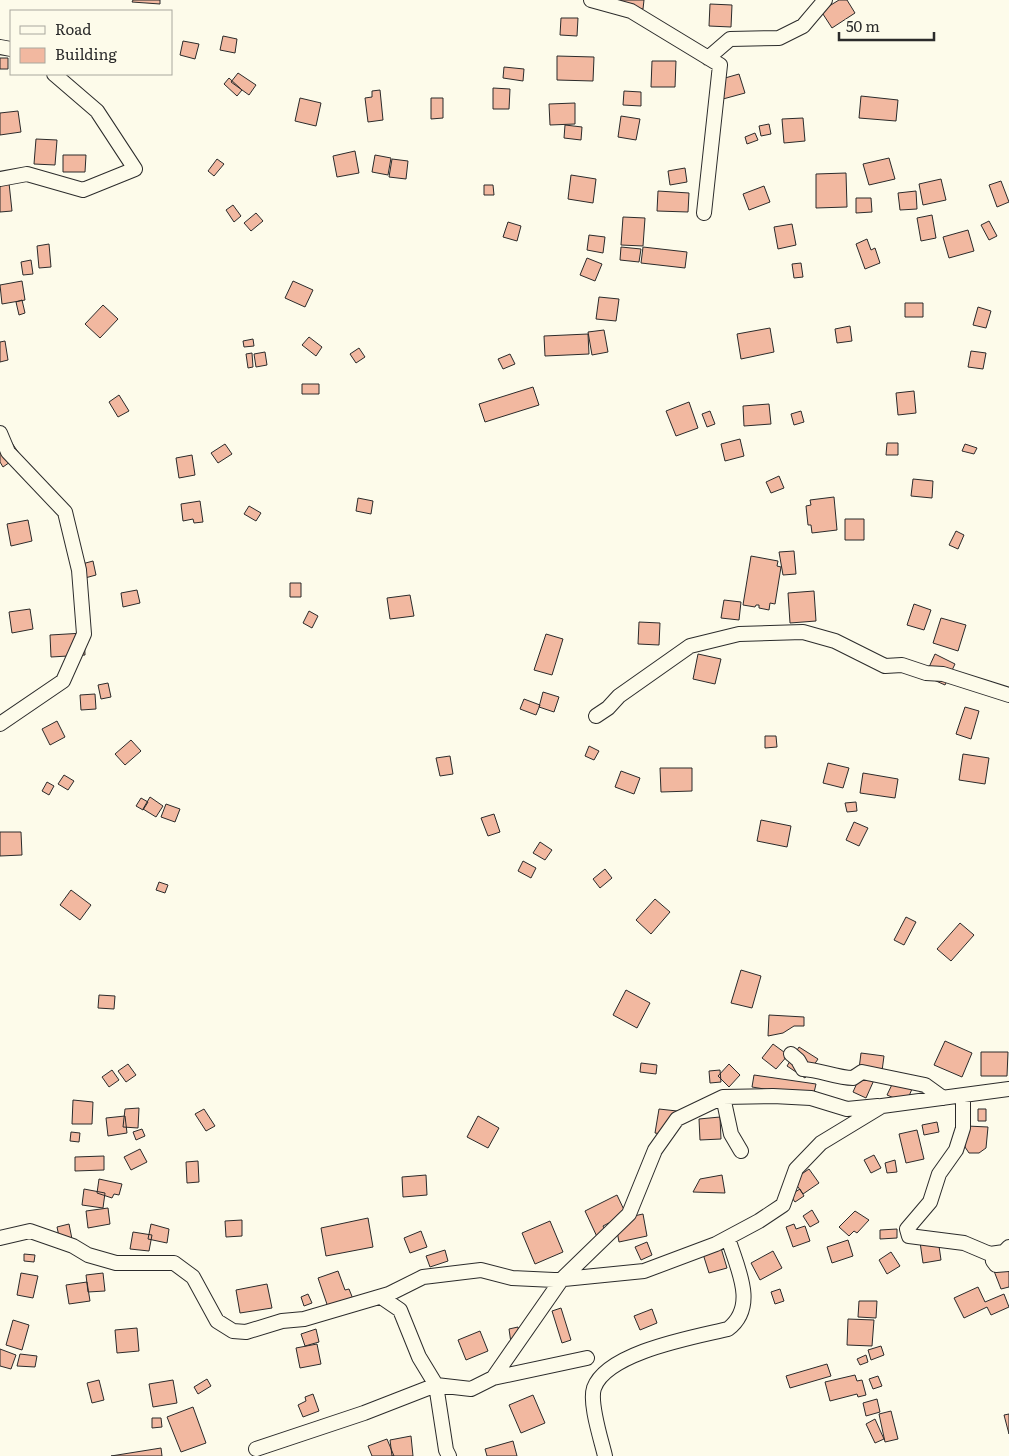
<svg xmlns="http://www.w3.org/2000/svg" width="1009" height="1456" font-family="Literata,serif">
	<rect width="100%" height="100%" fill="#fdfbea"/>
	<!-- building -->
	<path fill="#f2b8a0" stroke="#2b2b2b" d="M133,0h27v4l-28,-2z
		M616,0h28l-1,9 -27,-2z
		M839,0h8l8,13 -23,15 -11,-17z
		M710,4l22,1 -1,22 -22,-1z
		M561,18h17l-1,18 -17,-1z
		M223,36l14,3 -2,14 -15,-3z
		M183,41l16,3 -4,15 -15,-4z
		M557,56l37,1 -1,24 -36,-1z
		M0,58h8v11h-8z
		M652,61h24l-1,26h-24z
		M504,67l20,2 -1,12 -20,-3z
		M238,73l18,12 -7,10 -18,-13z
		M739,74l6,19 -22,6 -5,-19z
		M229,78l13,12 -5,6 -13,-12z
		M493,88l17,1 -1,20h-16z
		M380,90l3,30 -15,2 -3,-24 7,-1v-6z
		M624,91l17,1v14l-18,-1z
		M861,96l37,4 -2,21 -37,-3z
		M300,98l21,5 -5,23 -21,-5z
		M431,98h12v20l-12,1z
		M575,103v21l-25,1 -1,-21z
		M18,111l3,21 -21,3v-22z
		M621,116l19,3 -4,21 -18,-3z
		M803,118l2,23 -21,2 -2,-24z
		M769,124l2,10 -10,2 -2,-10z
		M565,125l17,2 -1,13 -17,-2z
		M755,133l3,7 -11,4 -2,-7z
		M36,139l21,1 -2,25 -21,-1z
		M355,151l4,22 -22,4 -4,-21z
		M63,155h23l-1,17h-22z
		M375,155l16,3 -3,17 -16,-3z
		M889,158l6,21 -26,6 -6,-21z
		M217,159l7,5 -10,12 -6,-5z
		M392,159l16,2 -2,18 -17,-2z
		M685,168l2,14 -17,3 -2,-14z
		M846,173l1,34 -31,1v-34z
		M571,175l25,4 -3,24 -25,-4z
		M941,179l5,21 -23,5 -4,-21z
		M1001,181l8,21 -12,5 -8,-22z
		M9,183l3,28 -12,1v-28z
		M484,185h9l1,10h-10z
		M764,186l6,16 -21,8 -6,-16z
		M658,191l31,2 -1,19 -31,-1z
		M916,191l1,18 -17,1 -2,-17z
		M856,198h15l1,14 -16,1z
		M233,205l8,11 -7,6 -8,-12z
		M256,213l7,8 -12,10 -7,-8z
		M932,215l4,23 -15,3 -4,-23z
		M623,217l22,1 -2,28 -22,-1z
		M989,221l8,15 -8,4 -8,-15z
		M508,222l13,4 -4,15 -14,-4z
		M792,224l4,21 -18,4 -4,-22z
		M968,230l6,21 -25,7 -6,-21z
		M589,235l16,2 -2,16 -16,-3z
		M867,239l4,11 4,-2 5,15 -15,6 -9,-25z
		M49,244l2,23 -12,1 -2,-22z
		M621,247l20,2 -2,13 -19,-2z
		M643,247l44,5 -2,16 -44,-5z
		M587,258l15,6 -7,17 -15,-6z
		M31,260l2,14 -10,1 -2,-13z
		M801,263l2,14 -9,1 -2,-14z
		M22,281l3,19 -23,4 -2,-19z
		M293,281l20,9 -8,17 -20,-9z
		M599,297l20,2 -3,22 -20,-2z
		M22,300l3,13 -6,2 -3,-13z
		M905,303h18v14h-18z
		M103,305l15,14 -18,19 -15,-14z
		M978,307l13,4 -5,17 -13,-3z
		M850,326l2,15 -15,2 -2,-14z
		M770,328l4,24 -33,7 -4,-25z
		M604,330l4,22 -16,3 -4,-23z
		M588,334l1,20 -44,2 -1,-20z
		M309,337l13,10 -6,9 -14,-11z
		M253,339l1,7 -10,1 -1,-6z
		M5,341l3,19 -8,2v-20z
		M359,348l6,9 -9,6 -6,-9z
		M971,351l15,2 -3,16 -15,-2z
		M265,352l2,13 -11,2 -2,-13z
		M252,353l1,14 -5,1 -2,-14z
		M510,354l5,10 -12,5 -5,-10z
		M302,384h17v10h-17z
		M533,387l6,18 -54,17 -6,-18z
		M914,391l2,22 -18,2 -2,-22z
		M119,395l10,16 -11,6 -9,-15z
		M689,402l9,26 -22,8 -10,-25z
		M769,404l2,20 -27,2 -1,-20z
		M710,411l5,13 -8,3 -5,-13z
		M801,411l3,11 -10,3 -3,-11z
		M8,437l12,18 -17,12 -3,-5v-20z
		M740,439l4,17 -19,5 -4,-17z
		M887,443h11v12h-12z
		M225,444l7,10 -14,9 -7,-10z
		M965,444l12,4 -3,6 -12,-3z
		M192,455l3,20 -16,3 -3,-20z
		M779,476l5,12 -13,5 -5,-11z
		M913,479l20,2 -1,17 -21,-2z
		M834,497l3,33 -25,3 -1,-8h-3l-2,-19 5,-1 -1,-5z
		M358,498l15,3 -2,13 -15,-3z
		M200,501l3,21 -9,1 -1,-4 -10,2 -2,-17z
		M249,506l12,7 -5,8 -12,-7z
		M845,519h19v21h-19z
		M28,520l4,21 -21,5 -4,-22z
		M956,531l8,4 -6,14 -9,-4z
		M794,551l2,23 -13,1 -4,-23z
		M751,556l27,5 -1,5 4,1 -6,37 -5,-1 -1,7 -10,-2v-3h-3l-1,2 -12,-2z
		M93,561l3,14 -11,3 -3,-14z
		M290,583h11v14h-11z
		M137,590l3,13 -17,4 -2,-14z
		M814,591l2,30 -26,2 -2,-30z
		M410,595l4,21 -24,3 -3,-21z
		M724,600l17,2 -2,18 -18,-2z
		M914,604l17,6 -7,20 -17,-5z
		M30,609l3,20 -21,4 -3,-21z
		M309,611l9,5 -6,12 -9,-5z
		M941,618l25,7 -8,26 -25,-8z
		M639,622l21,1 -1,22 -21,-1z
		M84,633l1,22 -34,2 -1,-22z
		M546,634l17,5 -11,36 -18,-5z
		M698,654l23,5 -6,25 -22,-5z
		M935,654l20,10 -10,21 -20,-9z
		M108,683l3,14 -10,2 -3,-14z
		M543,692l16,5 -5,15 -15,-5z
		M95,694l1,15 -15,1 -1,-15z
		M524,699l16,6 -4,10 -16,-6z
		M965,707l14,4 -8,28 -15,-5z
		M57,721l8,16 -15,8 -8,-16z
		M765,736h11l1,11 -12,1z
		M131,740l10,11 -16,14 -10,-11z
		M589,746l10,5 -5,9 -9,-4z
		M963,754l26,4 -4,26 -26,-4z
		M450,756l3,18 -13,2 -4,-18z
		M828,763l21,5 -6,20 -20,-5z
		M660,768h32v23l-31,1z
		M621,771l19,7 -6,16 -19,-7z
		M863,773l35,6 -3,19 -35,-5z
		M64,775l10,6 -6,9 -10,-6z
		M47,782l7,4 -5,9 -7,-4z
		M150,797l13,9 -7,11 -13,-8z
		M141,798l7,4 -5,8 -7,-4z
		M856,802l1,9 -10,1 -2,-9z
		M166,804l14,5 -5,13 -14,-5z
		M494,814l6,18 -12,4 -7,-18z
		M761,820l30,6 -4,21 -30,-6z
		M854,822l14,6 -9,18 -13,-6z
		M0,832h21l1,23 -22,1z
		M540,842l12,8 -7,10 -12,-7z
		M523,861l13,7 -5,10 -13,-7z
		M605,869l7,9 -12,10 -7,-9z
		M159,882l9,3 -3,8 -9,-3z
		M71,890l20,15 -11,15 -20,-15z
		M655,899l15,13 -19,22 -15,-14z
		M906,917l10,5 -12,23 -10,-5z
		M960,923l14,12 -23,26 -14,-12z
		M741,970l20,6 -9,32 -21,-5z
		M626,990l24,13 -13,25 -24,-13z
		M99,995l16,1 -1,13 -16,-1z
		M769,1015l35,2v9h-10l-11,7 -15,3z
		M945,1041l27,12 -10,24 -28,-12z
		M773,1044l15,11 -12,14 -14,-11z
		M799,1047l19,12 -13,19 -18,-12z
		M981,1052h27l-1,24h-26z
		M861,1053l23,3 -2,15 -23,-2z
		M641,1063l16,2 -1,9 -16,-2z
		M128,1064l8,11 -10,7 -8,-11z
		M729,1064l11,11 -11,12 -11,-11z
		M112,1070l7,10 -10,7 -7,-10z
		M720,1070l1,12 -11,1 -1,-12z
		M861,1074l13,6 -8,18 -13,-6z
		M897,1074l18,8 -9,21 -19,-8z
		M754,1075l62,9 -3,13 -61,-10z
		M73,1100l20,2 -1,22h-20z
		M139,1108l-1,20 -15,-1 2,-18z
		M204,1109l11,17 -9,5 -11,-17z
		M659,1109l18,2 -3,25 -19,-3z
		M978,1109h8v12h-8z
		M125,1116l2,17 -19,3 -2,-18z
		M478,1116l21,12 -11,20 -21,-11z
		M720,1117l1,22 -21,1 -1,-21z
		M937,1122l2,10 -15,3 -2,-10z
		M967,1126l21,1 -2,21 -7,5h-10l-4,-6z
		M142,1129l3,7 -9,4 -3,-8z
		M917,1130l7,29 -18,4 -7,-29z
		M71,1132l9,1 -1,9 -9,-1z
		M140,1149l7,13 -16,8 -7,-13z
		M874,1155l7,13 -10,5 -7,-13z
		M104,1156v14l-29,1v-14z
		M895,1160l2,12 -10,1 -2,-10z
		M198,1161l1,21 -12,1 -1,-21z
		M809,1169l10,14 -16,11 -10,-14z
		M426,1175l1,20 -24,2 -1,-20z
		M722,1175l3,18 -32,-1 7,-13z
		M99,1179l23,5 -3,11 -5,-1 -2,4 -15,-5z
		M84,1189l21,4 -2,15 -21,-3z
		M800,1189l4,7 -9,6 -5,-7z
		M617,1195l9,19 -23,12 5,10 -9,5 -14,-30z
		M108,1208l2,16 -22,4 -2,-17z
		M812,1210l7,12 -9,5 -7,-11z
		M855,1211l14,9 -12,13 -3,-2 -5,5 -10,-9z
		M643,1214l4,22 -28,6 -4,-22z
		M368,1218l5,29 -47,9 -5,-28z
		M242,1220v16l-16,1 -1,-16z
		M550,1221l13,31 -28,12 -13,-31z
		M69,1224l4,20 -12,2 -4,-19z
		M151,1224l18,5 -2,14 -19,-4z
		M794,1224l2,5 9,-3 5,15 -17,6 -7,-20z
		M897,1229v9l-17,1v-9z
		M421,1231l6,16 -17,6 -6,-15z
		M133,1232l19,3 -3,16 -19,-2z
		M938,1239l3,21 -18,3 -3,-21z
		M848,1240l5,16 -21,7 -5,-16z
		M647,1242l5,13 -11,5 -6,-13z
		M721,1248l6,20 -18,5 -6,-19z
		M445,1250l3,11 -18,6 -4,-11z
		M773,1251l9,17 -22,12 -9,-17z
		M891,1252l9,14 -13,8 -8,-14z
		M24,1254l11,1 -1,7 -10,-1z
		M1009,1266v21l-8,2 -7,-18z
		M338,1271l7,19 4,-1 6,15 -25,9 -12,-35z
		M21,1273l17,3 -5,22 -16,-3z
		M103,1273l2,18 -17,1 -2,-17z
		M87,1282l3,19 -21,3 -3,-19z
		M267,1284l5,24 -32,5 -4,-23z
		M978,1287l7,15 19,-8 5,13 -18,8 -4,-8 -23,11 -10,-20z
		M780,1289l4,12 -9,3 -4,-12z
		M308,1294l4,9 -8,3 -3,-9z
		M859,1301h18l-1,17 -18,-1z
		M561,1308l10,32 -9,3 -10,-32z
		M652,1309l5,14 -17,7 -6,-14z
		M848,1319l26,1 -2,26 -25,-1z
		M13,1320l16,5 -7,25 -16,-5z
		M518,1327l2,14 -9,2 -2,-14z
		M137,1328l2,23 -22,2 -2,-23z
		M316,1329l3,13 -14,4 -4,-12z
		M480,1331l8,20 -22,9 -8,-20z
		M317,1344l4,20 -21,4 -4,-20z
		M881,1346l3,9 -13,5 -3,-10z
		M0,1349l16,6 -5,14 -11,-3z
		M20,1354l17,2 -2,11 -18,-1z
		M866,1355l2,7 -8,3 -3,-6z
		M827,1364l4,12 -41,12 -4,-12z
		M855,1375l2,6 5,-1 4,15 -8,2 -1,-3 -27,7 -5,-19z
		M878,1376l4,10 -9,3 -4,-10z
		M207,1379l4,7 -13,8 -4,-7z
		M99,1380l5,20 -12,3 -5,-20z
		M173,1380l4,23 -24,4 -4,-23z
		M313,1394l6,17 -16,6 -5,-12 8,-4 -1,-4z
		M533,1395l12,28 -24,10 -12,-28z
		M877,1399l3,13 -14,4 -3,-13z
		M193,1407l13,36 -25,9 -14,-35z
		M891,1411l7,28 -13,3 -6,-28z
		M1009,1414v20l-5,-19z
		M152,1418h9l1,9 -10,1z
		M875,1419l9,20 -9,4 -9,-19z
		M411,1436l2,20h-21l-2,-16z
		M387,1439l7,17h-22l-4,-10z
		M513,1441l4,15h-30l-2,-7z
		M161,1448l1,8h-51z"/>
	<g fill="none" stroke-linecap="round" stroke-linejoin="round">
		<!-- minor casing -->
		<g stroke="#2b2b2b" stroke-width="16">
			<path id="minor" d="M591,0l40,11 89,54 -16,148
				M0,47l11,2
				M708,58l22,-19 49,-1 24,-12 22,-26
				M0,179l27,-5 56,16 52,-21 -38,-58 -43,-37
				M0,433l8,19 57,60 14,58 5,64 -21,47 -63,43
				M596,716l12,-8 11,-12 71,-50 49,-12 64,-2 32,9 50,25 17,-1 24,8 17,1 66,21
				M791,1054l7,6 5,9c18,1 33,9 50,9l9,-6 63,13 18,13
				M963,1096v32l-7,22 -17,24 -9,28 -23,27 2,7 55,7 26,11 14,-2 5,-5
				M723,1097l8,37 10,17
				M0,1238l30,-7 43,15 15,9 28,8h58l19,14 24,44 16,10 13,1 36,-11 22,-2 85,-25 34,-17 58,-7 31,8 42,2 90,-9 72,-27 43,-23 24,-16 13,-36 25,-26 61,-37 127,-17
				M998,1254l-5,7 3,4 13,-1
				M381,1297l19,13 19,47 17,28 35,4 22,-11 69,-99 67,-65 26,-64 22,-31 46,-22 50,-1 38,2 36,11 31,-3
				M493,1378l94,-20
				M256,1449l108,-36 72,-28 10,65 3,6
				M605,1456c-4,-17 -16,-53 -11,-68 13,-36 101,-51 134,-59 30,-23 9,-61 0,-91"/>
		</g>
		<!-- minor -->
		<use href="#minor" stroke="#fdfbea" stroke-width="14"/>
	</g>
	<!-- legend -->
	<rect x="10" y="10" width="162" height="65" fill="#fdfbea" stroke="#a9a89e"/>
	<rect x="20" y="26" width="25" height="8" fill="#fdfbea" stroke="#a9a89e"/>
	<text x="55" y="35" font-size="15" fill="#2b2b2b">Road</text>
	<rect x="20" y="48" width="25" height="15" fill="#f2b8a0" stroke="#a9a89e"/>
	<text x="55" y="60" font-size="15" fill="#2b2b2b">Building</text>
	<!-- scale -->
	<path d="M839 32v8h95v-8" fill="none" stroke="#2b2b2b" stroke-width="2.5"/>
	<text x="846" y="32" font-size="15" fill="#2b2b2b" stroke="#fdfbea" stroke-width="4" paint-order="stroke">50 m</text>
</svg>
